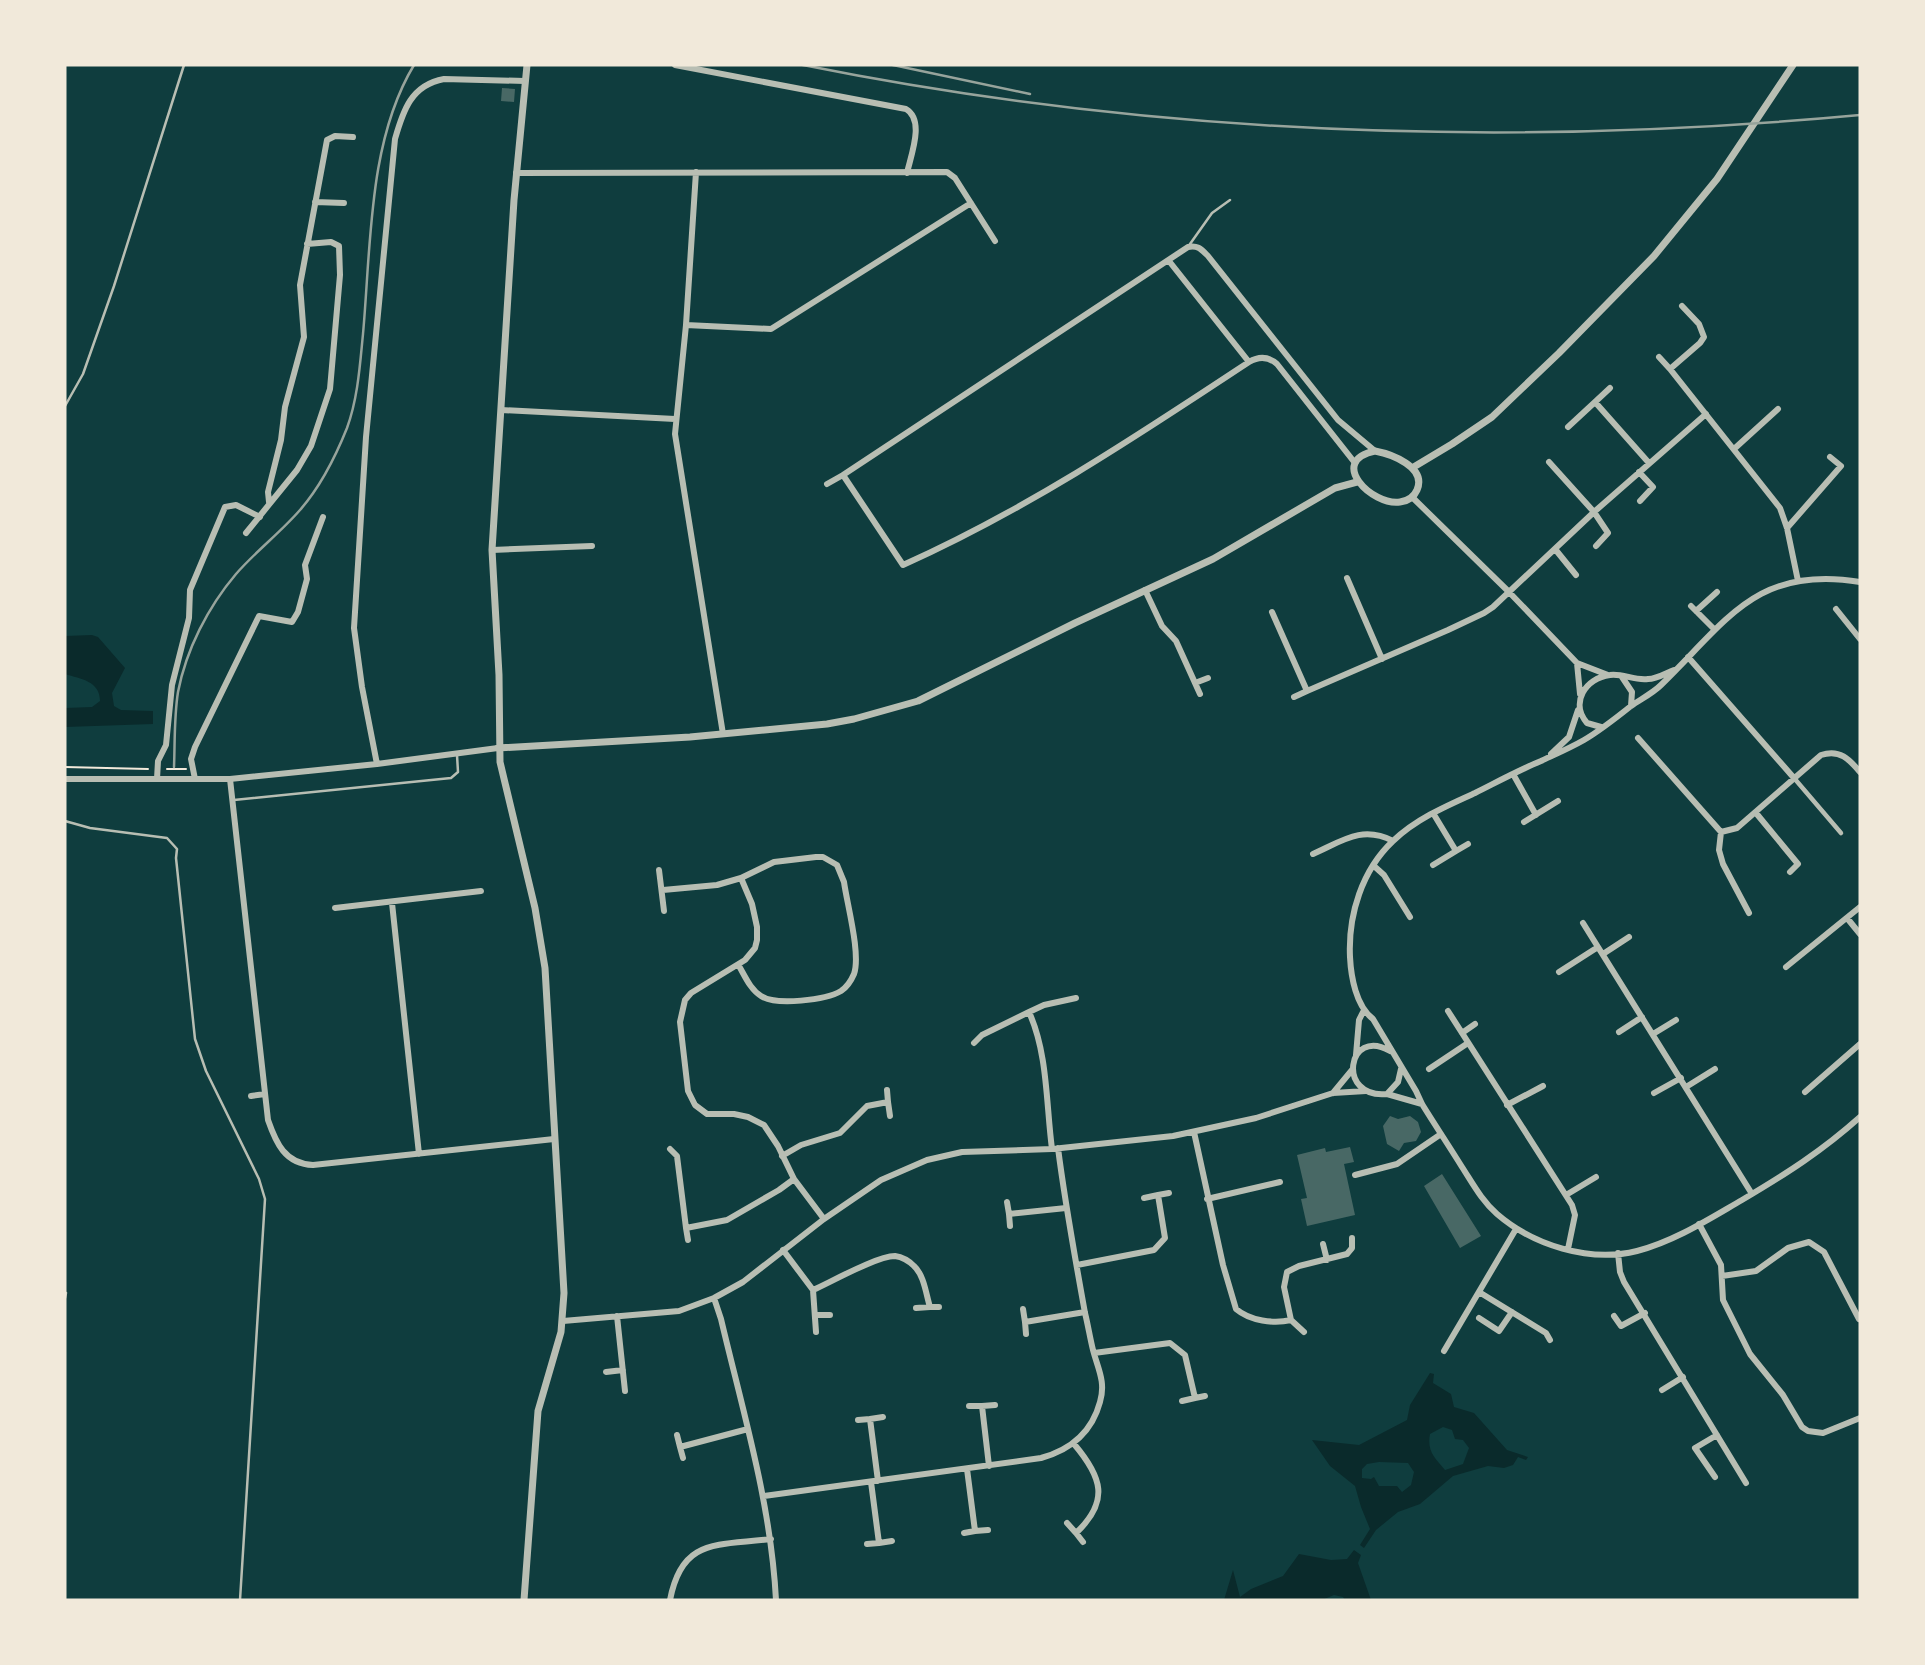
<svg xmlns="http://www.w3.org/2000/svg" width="1925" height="1665" font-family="Bitter,serif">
	<rect width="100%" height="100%" fill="#0f3d3e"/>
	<!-- water -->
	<path fill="#0a2a2b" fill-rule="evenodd" d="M92,635l6,2 27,31 -13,25 2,13 7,4 32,1v13l-88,3v-19l27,-1 8,-6c0,-20 -19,-22 -35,-27v-38z
		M1430,1373l4,1 -1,9 18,11 3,13 20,6 33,37 21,7 -2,3 -8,-3 -5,8 -9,3 -16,-2 -35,10 -33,28 -22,8 -22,18 -12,18 -4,-3 10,-16 -9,-22 -6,-21 -25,-20 -18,-26 47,5 48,-25 3,-15zM1443,1427l9,3 3,9 8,1 6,8 -6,16 -18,6c-11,-13 -18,-19 -15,-36zM1379,1462l29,1 6,9 -3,13 -9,7 -5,-6h-18l-5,-9 -3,2 -9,-1v-9l5,-5z
		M1354,1550l7,5 -3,8 13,37h-26l-2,-3 -9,-2 -12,5h-98l9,-30 7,27 11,-8 32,-13 16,-22 32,6 16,-1z"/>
	<!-- building -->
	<path fill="#486865" d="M502,88l13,1 -1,13 -13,-1z
		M1390,1116l8,3 12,-3 8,6 3,10 -5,9 -12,2 -5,8 -12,-7 -4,-18z
		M1350,1147l4,15 -10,2 11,51 -48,11 -6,-27 6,-1 -10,-43 28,-7 1,4z
		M1442,1174l39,62 -21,12 -36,-62z"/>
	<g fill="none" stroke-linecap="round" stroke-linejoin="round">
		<!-- path -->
		<path stroke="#f1e9da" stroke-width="2" d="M65,767l83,2
			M167,769h19"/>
		<!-- service -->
		<path stroke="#b8beb3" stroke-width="2.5" d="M1190,244l22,-31 18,-13
			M65,406l18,-32 31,-88 70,-221
			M234,800l217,-22 7,-6 -1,-17
			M65,821l25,7 77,10 10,11 -1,9 19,181 11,32 53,108 6,20 -25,401
			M65,1298l1,-5"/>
		<!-- pedestrian -->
		<path stroke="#b8beb3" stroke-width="4.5" d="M1794,778l47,55"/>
		<!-- minor -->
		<path stroke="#b8beb3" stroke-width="6" d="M675,65l231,44c19,11 5,46 1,64
			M696,172l-10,153 -11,109 48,300
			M516,173l431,-1 8,6 40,63
			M315,202l29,1
			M1169,261l80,101
			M1682,306l17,18 5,13 -4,6 -30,26 110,139 7,20 11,53
			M686,325l85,4 200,-126
			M1659,357l11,12
			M1595,402l15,-14
			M501,410l174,9
			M1568,427l27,-25 54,61
			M1734,449l44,-40
			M1549,462l45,50 14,21 -12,13
			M1355,463l-78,-99c-9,-8 -18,-8 -28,-2 -112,74 -223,148 -346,203l-60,-90 345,-228c10,-2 13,2 20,9l130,164 37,31
			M1639,472l14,15 -13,14
			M827,484l16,-9
			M1412,497l96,94 69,72 31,12
			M269,502l-1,-10 13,-52 4,-33 19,-70 -4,-52 27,-145 8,-4 18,1
			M1787,528l54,-62 -11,-9
			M246,533l51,-63 14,-24 19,-57 10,-114 -1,-29 -8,-4 -24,2
			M1555,549l21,26
			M492,550l100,-4
			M1347,578l35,81
			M1860,582c-104,-17 -133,39 -199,103 -8,8 -20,14 -30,21 -15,12 -30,24 -47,34 -14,8 -28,14 -43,21 -22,9 -44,21 -66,32 -29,13 -59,26 -82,48 -31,29 -45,74 -43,116 1,20 6,49 23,62l43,72 6,13c13,21 27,42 40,63 11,17 20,34 35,47 36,31 92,49 140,37 38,-10 72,-32 105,-51 44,-26 80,-49 118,-83
			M1145,590l17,36 14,15 24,53
			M1691,606l23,23
			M1836,609l24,30
			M1696,611l21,-19
			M1272,612l35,79 141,-61 36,-17 9,-6 101,-95 112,-98
			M1688,657l106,121
			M1577,663l3,31
			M1622,677l10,15 -1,14
			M1195,683l13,-5
			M1294,697l13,-6
			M1601,727l-14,-4c-17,-20 -2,-45 23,-48 12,-2 25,6 38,4 9,0 18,-6 26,-9
			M1638,738l83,94 16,-4 84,-73c19,-6 28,4 39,17
			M1551,754l18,-17 9,-27
			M377,764l-15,-77 -8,-59 12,-191 29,-298c8,-28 16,-54 49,-60l81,2
			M1513,774l23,41
			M65,779h165l147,-15 121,-16
			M157,779l1,-18 8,-16 6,-60 17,-67 1,-28 35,-83 11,-2 24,12
			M195,779l-4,-20 4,-12 64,-131 33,6 6,-10 9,-33 -2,-14 18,-48
			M230,779l38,341c8,23 17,44 45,45l241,-26
			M1433,813l23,38 -23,14
			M1756,813l42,51 -8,8
			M1524,822l34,-21
			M1721,832l-2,18 4,14 26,49
			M1456,851l12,-7
			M1313,854c29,-13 49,-29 80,-13
			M1374,866l10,9 26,42
			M659,870l5,41
			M663,890l54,-5 24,-7 11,26 5,23v13l-2,8 -10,12 -54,33 -6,7 -5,22 8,69 7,14 12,9h27l14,3 16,8 14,21 16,33 30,40
			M392,903l27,251
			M335,908l146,-17
			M1847,918l13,16
			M1583,923l169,271
			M1603,954l26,-17
			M739,966c6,10 11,23 22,30 15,10 65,4 80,-5 6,-4 10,-10 13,-17 7,-20 -7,-70 -10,-92l-7,-17 -14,-8h-7l-42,5 -33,16
			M1786,967l74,-60
			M1559,972l39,-25
			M1448,1011l124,194 3,10 -7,34
			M1619,1032l23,-15
			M1462,1033l13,-9
			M1653,1034l23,-14
			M974,1043l8,-8 47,-23
			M1390,1051c-43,-25 -54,48 -3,43l11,-12 3,-13
			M1356,1055l3,-35 4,-8
			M1429,1069l39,-26
			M1686,1087l29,-18
			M1805,1092l55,-48
			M1333,1093l19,-23
			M1654,1093l27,-15
			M1387,1094l35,10
			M251,1096l14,-2
			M888,1102l2,14
			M1507,1105l36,-19
			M1194,1132l29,133 13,44c14,12 38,15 55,11l13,12
			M670,1149l7,7 9,72 41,-8 52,-30 15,-11
			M1052,1149c-6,-45 -4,-95 -23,-137l15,-7 32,-7
			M782,1156l19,-11 39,-12 27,-27 21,-4 -1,-12
			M1355,1175l42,-11 44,-30
			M1566,1195l30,-18
			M1144,1198l14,-3
			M1207,1199l73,-17
			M1007,1202l2,12
			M1699,1224l22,41 2,35 27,54 33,41 19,32 6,4 15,2 37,-15
			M1010,1226l-1,-12 57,-6
			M686,1228l2,12
			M1323,1244l4,16
			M783,1250l30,40c18,-8 64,-34 82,-34 7,1 14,5 19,10 10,9 12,28 16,41h9
			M1618,1253l2,19 4,10 122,201
			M1077,1265l77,-15 11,-12 -7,-43 11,-2
			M1722,1276l34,-5 32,-23 21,-6 15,10 35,67
			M813,1290l3,42
			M1479,1292l67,41 4,7
			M714,1298l7,21c22,93 50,185 55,281
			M916,1308l14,-1
			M1023,1309l2,13
			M815,1315h15
			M617,1316l8,75
			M1614,1316l7,10 24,-13
			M1479,1318l20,13 13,-19
			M1291,1320l-7,-33 3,-15 12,-6 48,-12 5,-6v-10
			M563,1321l116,-10 35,-13 29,-16 81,-63 57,-39 46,-20 35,-8 90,-3 121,-13 83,-18 77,-25 33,-2
			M1026,1334l-1,-12 60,-10
			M1444,1351l72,-122
			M1094,1353l76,-10 15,12 10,43 10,-2
			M606,1372l17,-2
			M1662,1390l21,-13
			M1182,1401l13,-3
			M969,1406h13l7,60
			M982,1406l13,-1
			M870,1419l13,-2
			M858,1420l12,-1 8,62
			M677,1435l3,12
			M1074,1444c28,33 36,57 2,89l7,9
			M683,1458l-3,-11 68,-18
			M1715,1477l-20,-29 22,-13
			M764,1496l277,-38c29,-8 51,-26 59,-56 6,-20 -2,-33 -7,-52 -3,-12 -5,-25 -8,-37 -10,-55 -20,-110 -27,-165
			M1067,1523l9,10
			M975,1531l13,-1
			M964,1533l11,-2 -8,-62
			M879,1543l13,-2
			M867,1544l12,-1 -8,-61
			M670,1600c12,-63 48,-54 101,-61"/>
		<!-- tertiary -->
		<path stroke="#b8beb3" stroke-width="7" d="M1375,451c16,3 52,16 42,39 -3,7 -9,11 -17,12 -28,4 -73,-41 -25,-51z
			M1412,468l40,-24 40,-27 67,-64 95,-97 63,-77 76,-114
			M498,748l192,-11 137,-13 27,-5 64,-18 157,-78 138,-64 122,-71 22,-6
			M524,1600l14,-189 23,-79 3,-39 -19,-325 -10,-60 -35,-146 -1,-87 -7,-125 22,-350 13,-135"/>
		<!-- rail -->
		<path stroke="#97a49c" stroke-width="2.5" d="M803,65c348,70 704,83 1057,50
			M893,65l137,29
			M174,767c1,-25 0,-50 4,-75 8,-42 30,-85 58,-118 20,-23 44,-41 64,-64 21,-24 35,-52 47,-82 11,-30 13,-64 16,-94 8,-88 5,-193 51,-269"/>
	</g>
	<!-- border -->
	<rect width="1925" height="1665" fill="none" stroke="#f1e9da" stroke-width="133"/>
</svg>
